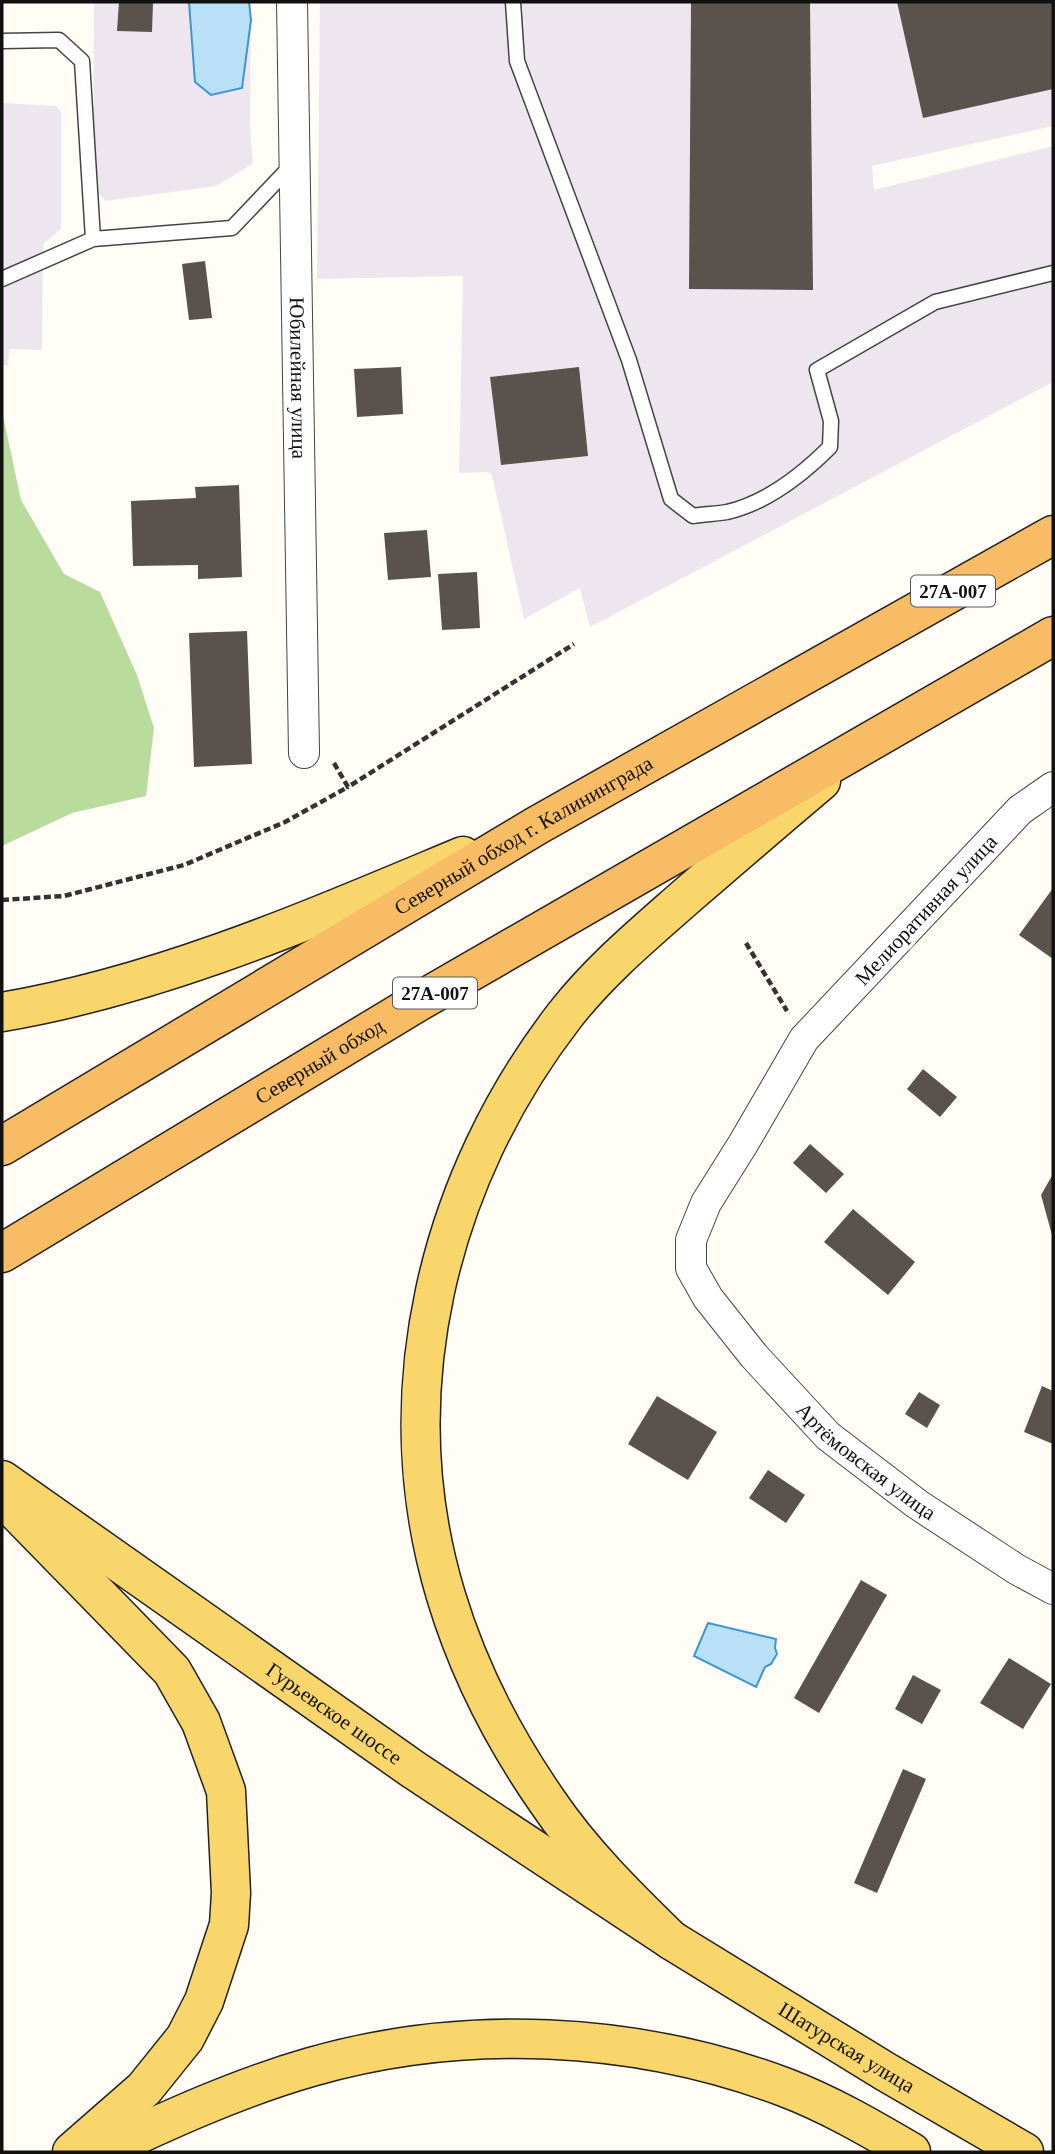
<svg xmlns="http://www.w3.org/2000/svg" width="1055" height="2154" font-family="Georgia,serif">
	<rect width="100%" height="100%" fill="#fffdf5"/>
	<!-- industrial -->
	<path fill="#eee6ef" d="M94,2h157l-1,125 3,37 -37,22 -110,15 -8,-8 -5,-9z
		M320,2h733v124l-181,40 2,24 179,-44v236l-463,245 -10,-39 -56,31 -32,-144 -4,-3 -29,1 4,-197 -146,3z
		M2,103l54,3 5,6v117l-18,15 -1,106 -33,-1 -1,17 -6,-1z"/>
	<!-- forest -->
	<path fill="#b9dc9c" d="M2,411l19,89 43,74 36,18 37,83 17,53 -8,68 -74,17 -70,33z"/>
	<!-- water -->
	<path fill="#b9e0f7" stroke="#3f96cf" stroke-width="2" d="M189,2h60l2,18 -9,68 -31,7 -16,-13z
		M708,1623l68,16 -1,9 2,6 -6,10 -6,3 -9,20 -62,-31z"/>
	<!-- building -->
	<path fill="#5a524d" d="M119,2h34l-1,30 -35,-1z
		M691,2h119l3,288 -124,-1z
		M897,2h156v87l-130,29z
		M205,261l7,57 -23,2 -7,-56z
		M401,367l2,47 -46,3 -3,-48z
		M579,367l9,89 -87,9 -11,-88z
		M239,485l3,92 -44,2v-14l-65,1 -2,-65 65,-3 -1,-11z
		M427,530l4,47 -43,3 -4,-47z
		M477,572l3,56 -38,2 -4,-56z
		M247,631l5,133 -58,3 -5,-134z
		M1053,888v71l-34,-24z
		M923,1069l34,28 -17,20 -33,-28z
		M810,1144l34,30 -18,19 -33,-30z
		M1053,1174v61h-1l-11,-40z
		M853,1209l62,53 -27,33 -64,-53z
		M1042,1386l11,5v53l-29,-12z
		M919,1392l21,13 -13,23 -22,-14z
		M657,1396l60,36 -29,48 -60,-36z
		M768,1470l37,25 -19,28 -37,-25z
		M861,1580l26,15 -68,118 -25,-15z
		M1009,1658l42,26 -28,45 -43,-26z
		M913,1675l28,15 -19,34 -27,-15z
		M903,1769l23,10 -49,114 -23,-10z"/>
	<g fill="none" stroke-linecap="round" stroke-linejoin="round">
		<!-- service casing -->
		<g stroke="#444" stroke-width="17">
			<path id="service" d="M513,2l4,59 112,299 42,139 22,17c11,-2 23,-2 34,-4 39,-9 75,-37 103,-65l1,-26 -14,-51 118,-68 118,-29
				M2,41l57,-1 23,21 11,178
				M2,279l91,-40 139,-11 59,-62"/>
		</g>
		<!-- minor casing -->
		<g stroke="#444" stroke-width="32">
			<g id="minor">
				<path id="s1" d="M292,2l12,751"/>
				<path id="s2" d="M1053,787l-33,23 -216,229 -61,105 -37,59 -15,37v28l17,30 46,58 74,80 89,68 99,65 37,20"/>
			</g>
		</g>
		<!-- primary casing -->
		<g stroke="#222" stroke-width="41">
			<g id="primary">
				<path d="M2,1012c160,-27 312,-94 461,-156"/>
				<path id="s3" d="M2,1480l412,290 257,170 215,132 138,80"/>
				<path d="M15,1510l157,161 29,51 25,69 5,102 -2,32 -25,76 -19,37 -41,51 -72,63"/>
				<path d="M671,1940c-44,-43 -89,-87 -124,-139 -43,-62 -79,-132 -101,-205 -61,-202 -8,-417 119,-581 36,-46 81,-83 124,-121 44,-38 88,-76 132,-113"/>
				<path d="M100,2152c68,-32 138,-64 211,-85 153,-44 324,-36 473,20 45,17 86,41 127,65"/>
			</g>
		</g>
		<!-- trunk casing -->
		<g stroke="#222" stroke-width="41">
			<g id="trunk">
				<path id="s4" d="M2,1146l534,-320 517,-291"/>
				<path id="s5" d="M2,1253l416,-251 635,-366"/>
			</g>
		</g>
		<!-- path -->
		<path stroke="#333" stroke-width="4.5" stroke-dasharray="7 3.5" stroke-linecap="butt" d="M334,763l14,24 226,-143
			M2,900l62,-4 120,-31 101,-43 63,-35
			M746,943l41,68"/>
		<!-- service -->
		<use href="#service" stroke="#fff" stroke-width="14"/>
		<!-- minor -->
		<use href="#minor" stroke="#fff" stroke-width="30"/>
		<!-- primary -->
		<use href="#primary" stroke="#f9d66b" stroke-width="38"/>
		<!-- trunk -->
		<use href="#trunk" stroke="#f7bc64" stroke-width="38"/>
	</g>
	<g text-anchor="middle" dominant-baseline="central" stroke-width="7" stroke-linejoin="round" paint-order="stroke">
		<!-- shield labels -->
		<g fill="#fff" stroke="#585858" stroke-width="2">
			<rect x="911" y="575.5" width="84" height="31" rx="5"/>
			<rect x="393" y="977.5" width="84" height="31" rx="5"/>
		</g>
		<g font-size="19" font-weight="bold" fill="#111">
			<text x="953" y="591">27А-007</text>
			<text x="435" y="993">27А-007</text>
		</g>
		<!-- street labels -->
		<g font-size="21" fill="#111" stroke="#fff">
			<text stroke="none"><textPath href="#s1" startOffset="376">Юбилейная улица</textPath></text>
			<text stroke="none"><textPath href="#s4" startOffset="607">Северный обход г. Калининграда</textPath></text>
			<text transform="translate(926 910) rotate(-47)">Мелиоративная улица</text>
			<text stroke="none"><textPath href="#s5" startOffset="371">Северный обход</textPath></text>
			<text stroke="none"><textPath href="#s2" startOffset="877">Артёмовская улица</textPath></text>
			<text stroke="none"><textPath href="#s3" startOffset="406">Гурьевское шоссе</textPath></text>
			<text stroke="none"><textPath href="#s3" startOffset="1018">Шатурская улица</textPath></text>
		</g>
	</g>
	<!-- border -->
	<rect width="1055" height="2154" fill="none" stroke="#111111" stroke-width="7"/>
</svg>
